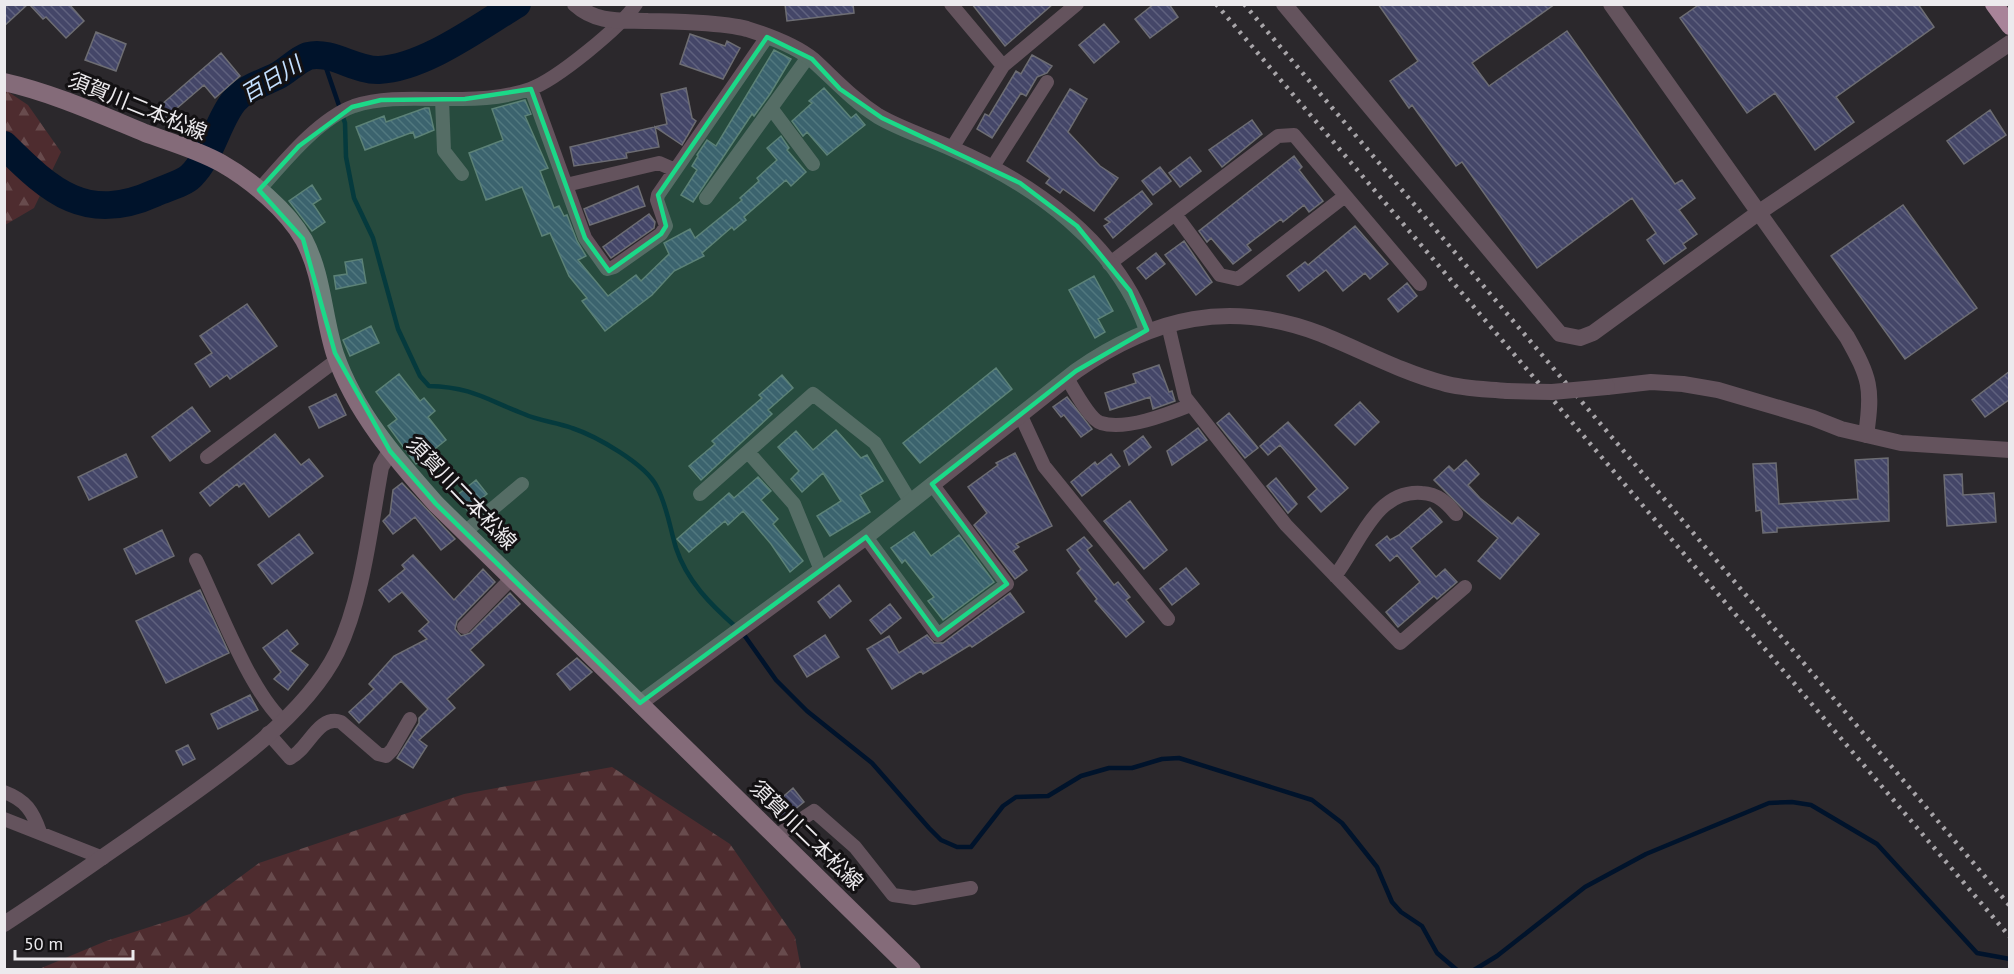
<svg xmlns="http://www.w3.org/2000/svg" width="2014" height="974" font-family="'PT Sans','Noto Sans JP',sans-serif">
	<defs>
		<pattern id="forest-firs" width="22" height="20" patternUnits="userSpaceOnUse" patternTransform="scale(1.5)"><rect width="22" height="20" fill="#4e2c2f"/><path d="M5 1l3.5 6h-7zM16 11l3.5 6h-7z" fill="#684b4d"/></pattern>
		<pattern id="building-back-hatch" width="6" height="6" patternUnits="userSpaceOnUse" patternTransform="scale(1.5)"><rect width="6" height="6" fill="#444668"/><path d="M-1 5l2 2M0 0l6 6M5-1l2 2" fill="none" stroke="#5f617e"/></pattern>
	</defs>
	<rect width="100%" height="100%" fill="#2b282c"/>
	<!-- forest -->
	<path fill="url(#forest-firs)" d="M4,89l24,16 33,47 -27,56 -29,17z
		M612,767l118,77 65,93 6,32h-762l67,-28 84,-27 69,-51 205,-69z"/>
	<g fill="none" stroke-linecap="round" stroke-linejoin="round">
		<!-- stream -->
		<path stroke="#00132b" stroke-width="4.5" d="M322,56l23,67 1,34 8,41 19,40 25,91 22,47 9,10c43,1 58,14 95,28 15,7 32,8 48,14 24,8 74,36 85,59 10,19 13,41 19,61 11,33 34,56 60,79
			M742,632l34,48 31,31 65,52 57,65 12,12 16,7h14l32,-41 13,-9 32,-1 33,-20 28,-8h23l30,-9 17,-1 133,42 30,23 35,44 15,35 9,10 21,14 15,27 20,17
			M1474,970l23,-14 88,-69 61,-33 123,-51 23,-1 19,3 66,39 100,109 33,6"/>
		<!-- river -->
		<path stroke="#00132b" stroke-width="28" d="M4,145c47,47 83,79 151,48 10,-5 28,-9 36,-17 21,-21 27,-56 43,-75 11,-13 29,-18 43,-25 10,-5 20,-16 31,-20 23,-6 48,15 71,14 45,-2 100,-43 138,-66"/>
	</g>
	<!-- building -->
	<path fill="url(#building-back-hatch)" stroke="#6d6d73" stroke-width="1.5" d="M4,4h24l-24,22z
		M29,4h40l15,17 -18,17 -20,-21 -3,2z
		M785,4h68l1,9 -67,8z
		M972,4h81l-48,42z
		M1154,4h15l9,13 -28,21 -15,-19z
		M1378,4h177l-83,59 17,23 78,-55 108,153 7,-4 13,18 -16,12 18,24 -14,10 3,4 -22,16 -17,-24 9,-7 -24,-35 -95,70 -75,-106 -6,4 -44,-61 -3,3 -19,-27 28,-20z
		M1700,4h218l16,23 -98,70 18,25 -39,28 -40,-57 -28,20 -67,-95z
		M1104,24l15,18 -25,21 -15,-18z
		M96,32l30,12 -10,27 -31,-11z
		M690,34l35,12 2,-5 13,7 -17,31 -43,-15z
		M774,50l17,9 -21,35 -16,22 -2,-2 -59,88 -12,-7 16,-25 -5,-4 6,-10 -1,-1 10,-15 9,6z
		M221,53l19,23 -25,22 -11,-13 -42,36 -8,-10z
		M1032,55l20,11 -5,7 -10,4 -11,19 -5,-3 -29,45 -15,-9 8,-15 4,2 27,-45 5,3z
		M686,88l6,30 4,3 -14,24 -27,-18 4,20 -33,6 1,5 -53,8 -4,-19 97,-23 -6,-30z
		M824,88l27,30 5,-4 9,11 -38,30 -20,-23 -4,4 -11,-15 20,-18 -3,-2z
		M1070,89l17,10 -19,33 32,34 18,12 -24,33 -31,-22 -3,4 -14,-10 4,-5 -23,-17z
		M525,100l6,14 -6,2 23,52 -8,3 14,37 5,-2 5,10 3,-1 10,26 9,15 -8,4 30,36 28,-21 5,6 28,-27 -5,-11 26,-14 5,9 47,-38 -2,-2 19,-17 -2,-3 20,-18 -10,-12 14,-12 8,12 -2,2 19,22 -15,14 -5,-6 -42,37 2,3 -12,10 -2,-3 -30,26 2,3 -30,15 -22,24 -47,36 -23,-30 5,-3 -18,-22 -19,-43 -8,3 -20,-49 -36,13 -17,-47 34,-13 -11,-31z
		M425,108h4l5,22 -19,8 -2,-6 -48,18 -9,-23 28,-11 2,6z
		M1990,110l16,25 -42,29 -17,-23z
		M1252,120l10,14 -40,33 -13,-17z
		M1294,156l8,11 -3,3 24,31 -14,11 -5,-7 -21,17 -2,-3 -34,26 4,5 -18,14 -22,-26 -4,4 -8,-11z
		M1190,157l11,14 -21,16 -11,-14z
		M1160,167l11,14 -18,14 -11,-14z
		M312,185l9,14 -8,5 12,18 -13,9 -23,-30z
		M638,186l7,20 -55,19 -6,-16z
		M1142,191l10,13 -39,34 -9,-12 6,-4 -5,-3z
		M1903,205l74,103 -72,51 -74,-103z
		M649,214l6,8 -1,6 -43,30 -8,-11z
		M1355,226l33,38 -18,15 -5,-6 -22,18 -17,-21 -27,21 -12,-15 18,-14 3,3z
		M1184,241l28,41 -16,13 -31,-40z
		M1156,253l9,11 -19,15 -9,-11z
		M362,259l4,24 -30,6 -2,-13 13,-2 -2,-12z
		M1094,276l19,35 -15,8 7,13 -10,6 -26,-48z
		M1407,283l10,13 -19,16 -10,-13z
		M247,304l30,42 -47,33 -3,-4 -17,12 -15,-23 17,-11 -12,-17z
		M371,326l8,17 -29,13 -7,-16z
		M1159,365l10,27 3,-1 3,10 -22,8 -3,-12 -40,13 -5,-17 31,-10 -3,-9z
		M996,368l16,21 -92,74 -17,-20z
		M2010,371v28l-25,18 -13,-17z
		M399,374l21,27 4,-3 11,13 -7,6 18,23 -30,24 -28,-38 9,-7 -21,-27z
		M782,375l11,13 -25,22 4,4 -71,66 -12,-14 26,-22 -3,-3 50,-43 -3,-3z
		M336,394l10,21 -27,13 -10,-21z
		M1067,397l25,32 -11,8 -17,-22 -3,2 -8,-10z
		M1360,402l19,20 -24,23 -20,-20z
		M192,407l18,24 -40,30 -18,-24z
		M1229,413l29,35 -13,10 -28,-35z
		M1288,422l60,66 -27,24 -13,-15 9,-8 -37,-44 -12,10 -8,-9z
		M1198,428l9,12 -35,25 -5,-14z
		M836,430l25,28 6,-3 16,26 -23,14 10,17 -40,24 -13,-20 24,-15 -18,-28 -21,19 -11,-13 8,-8 -21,-24 18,-16 17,19z
		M275,434l26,31 8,-6 14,17 -54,41 -25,-34 -5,4 -2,-3 -27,22 -10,-13z
		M1143,436l8,11 -22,18 -5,-14z
		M1015,453l37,73 -36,18 3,3 -6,4 14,19 -12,9 -41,-54 13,-12 -19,-26 30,-22 -2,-2z
		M126,454l11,23 -48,23 -11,-23z
		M1111,454l9,12 -38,30 -11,-14 24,-20 2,3z
		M1888,458l1,63 -112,7v4l-14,1 -2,-23 -5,1 -3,-47 23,-1 3,41 79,-5 -3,-39z
		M1466,460l13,14 -11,11 12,13 32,26 6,-7 21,17 -39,45 -22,-18 20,-23 -34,-28 -30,-30 15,-14 5,5z
		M1962,474l1,21 31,-2 2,29 -49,4 -3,-51z
		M758,477l13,14 -10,9 17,19 -5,5 30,37 -13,11 -19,-28 -28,-33 -15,14 -3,-4 -36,31 -12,-13 52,-46 5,5z
		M1276,478l21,26 -9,9 -21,-27z
		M476,480l11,14 -20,16 -11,-14z
		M402,483l53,56 -14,11 -26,-33 -22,17 -10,-13 7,-7 3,-24z
		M1130,501l37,49 -23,19 -40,-48z
		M1430,508l12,14 -31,26 25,29 9,-8 12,13 -20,17 -3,-3 -36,31 -12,-15 34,-30 -23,-27 -7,6 -14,-16 11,-9 3,4 9,-5z
		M162,530l12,26 -38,18 -12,-25z
		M914,532l17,24 28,-21 35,47 -51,38 -15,-19 6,-4 -29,-37 -3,3 -11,-15z
		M299,534l14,19 -41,31 -14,-19z
		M1084,537l8,9 -5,4 27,35 4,-3 12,15 -4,3 18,22 -18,15 -31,-36 2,-2 -20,-26 4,-4 -14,-19z
		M413,555l41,45 29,-31 12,13 -38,39 -2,8 6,7 9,-3 40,-40 10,11 -50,46 14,15 -37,34 8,9 -36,32 8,6 -14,22 -16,-10 22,-35v-5l9,-9 -27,-28 -42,42 -10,-11 25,-23 -5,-5 25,-28 33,-17 -8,-8 10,-9 -27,-30 -13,10 -10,-12 26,-21 -3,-4z
		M1186,568l13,16 -27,21 -12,-16z
		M839,585l12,16 -21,17 -12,-16z
		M200,590l29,63 -63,30 -30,-62z
		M1010,593l14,19 -52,35 -2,-2 -47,29 -2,-3 -29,18 -25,-40 22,-13 10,17 28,-18 7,8h9z
		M890,604l11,14 -20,16 -11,-14z
		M287,630l11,14 -8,7 18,14 -20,25 -14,-11 7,-7 -18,-24z
		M825,635l14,22 -32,20 -13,-21z
		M577,658l15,14 -22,18 -13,-16z
		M250,695l8,15 -40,19 -7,-15z
		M188,745l7,14 -12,6 -7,-14z
		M793,788l11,14 -22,18 -11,-13z"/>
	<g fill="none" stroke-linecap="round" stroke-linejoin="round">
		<!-- minor -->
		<path stroke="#64535d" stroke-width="14" d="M951,4l52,62
			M531,89l54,149 22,31 7,-2 47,-33 5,-8 -9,-26 1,-5 109,-158
			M442,99l2,52 18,23
			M771,108l42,56
			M952,148l51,-82 74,-62
			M992,168l55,-86
			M566,185l93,-22 16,7
			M259,190c24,-27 59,-71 95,-84 34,-11 72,-6 108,-7 21,0 48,-3 68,-10 26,-9 91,-62 106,-85
			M706,198l102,-141
			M1175,214l45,61 18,4 107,-83
			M1109,264l169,-128 16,-1 126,149
			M1168,325l17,72 101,128 114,118 65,-56
			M1067,378c6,10 23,42 34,45 24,8 67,-9 90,-18
			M1020,414l24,52 124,153
			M748,452l46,52 27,66
			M207,457l131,-98
			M700,494l113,-100 62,49 35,58
			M465,532l57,-48
			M866,537l72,98 69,-51 -75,-100
			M196,560c22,45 52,127 86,160
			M1335,576c24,-30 40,-87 87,-83 16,1 24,9 34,21
			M464,627l48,-49
			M268,733l22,25c18,-8 28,-44 51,-36l37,32 8,2 6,-6 18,-31
			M4,792c22,8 29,20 36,40
			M4,819l99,39
			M776,836l38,-25 41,36 38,48 21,3 57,-10"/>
		<!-- tertiary -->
		<path stroke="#64535d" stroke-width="16" d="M575,4c22,20 46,16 73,17 23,0 78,2 99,8 22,7 49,17 66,31 22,20 40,40 65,56 24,14 51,22 75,33 81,35 164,94 194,181
			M1284,4l276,330 20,4 13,-5 165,-120 252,-170
			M1611,4l236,333c23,41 26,51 19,98
			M1607,387l44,-5 32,2 35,6 95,28 28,11 60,14 109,7
			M640,703l226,-166 210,-166c77,-54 154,-72 245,-37 40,16 80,38 122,49 20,6 43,6 64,8
			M4,924c45,-29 88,-60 132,-90 64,-46 165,-109 201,-182 26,-54 33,-126 44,-185l9,-16"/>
		<!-- secondary -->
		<path stroke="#846b79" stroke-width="18" d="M4,82c49,11 95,32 141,51 25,9 53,17 76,30 30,17 66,47 83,77 19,36 19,77 31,114 20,58 61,105 101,150l476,466"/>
		<!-- trunk -->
		<path stroke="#a88499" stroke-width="18" d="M1994,4l16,22"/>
		<!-- rail -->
		<path stroke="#a8a5a9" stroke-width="4.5" stroke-dasharray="3 6" stroke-linecap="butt" d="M1216,4l794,933
			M1244,4l766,902"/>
		<!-- tertiary-bridge -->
		<path stroke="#64535d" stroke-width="16" d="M1507,391l45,1 55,-5"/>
	</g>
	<!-- marked area -->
	<path fill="#1bd988" fill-opacity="0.2" stroke="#1bd988" stroke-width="4.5" stroke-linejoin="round" d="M767,37l45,22 28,30 42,29 138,65 57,43 53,65 17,39 -71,41 -144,113 75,100 -69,51 -72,-98 -226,166 -204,-199 -46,-53 -55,-98 -32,-114 -44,-49 40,-44 53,-39 29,-7 84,-1 66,-10 54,149 24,33 52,-37 5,-8 -8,-31z"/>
	<g text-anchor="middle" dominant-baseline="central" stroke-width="6" stroke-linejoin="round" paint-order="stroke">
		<!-- street labels -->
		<g font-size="21" fill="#eceaed" stroke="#131113">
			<text transform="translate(138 106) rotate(22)">須賀川二本松線</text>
			<text transform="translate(462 493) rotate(46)">須賀川二本松線</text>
			<text transform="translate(807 835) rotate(44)">須賀川二本松線</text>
		</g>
		<!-- water labels -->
		<g font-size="22" font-style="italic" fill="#c4e0ff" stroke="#131113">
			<text transform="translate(271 79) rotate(-31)">百日川</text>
		</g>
	</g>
	<!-- border -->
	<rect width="2014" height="974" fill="none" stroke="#eceaed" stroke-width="12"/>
	<!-- scale -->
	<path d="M15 950v9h118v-9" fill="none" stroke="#eceaed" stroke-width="3"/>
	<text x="24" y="950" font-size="18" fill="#eceaed" stroke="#131113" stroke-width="4.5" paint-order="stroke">50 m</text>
</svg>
